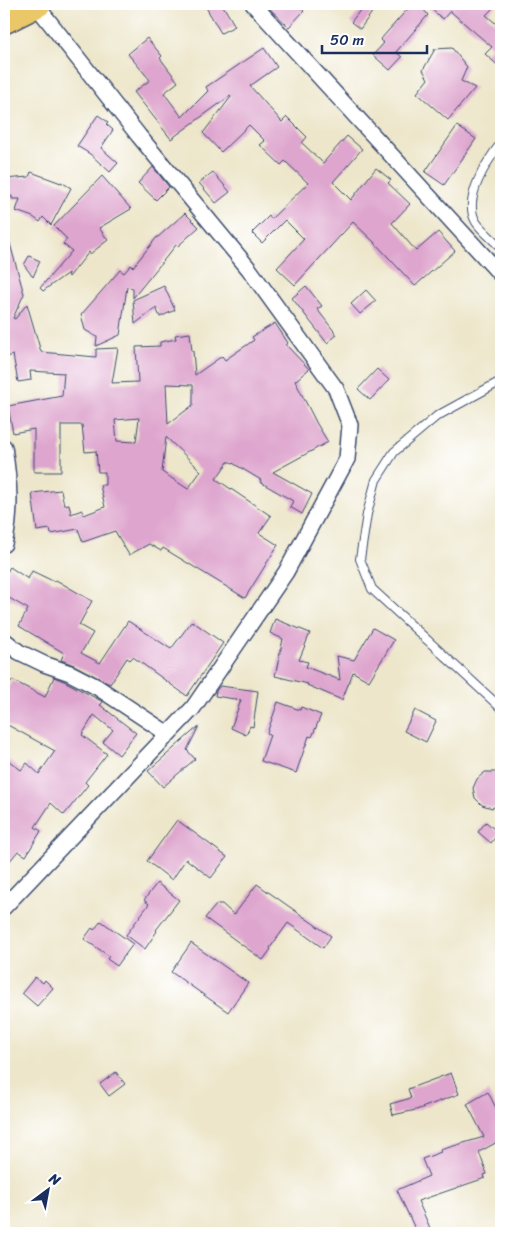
<svg xmlns="http://www.w3.org/2000/svg" width="505" height="1237" font-family="Sriracha,sans-serif">
	<rect width="100%" height="100%" fill="#fff"/>
	<filter id="ink" filterUnits="userSpaceOnUse"><feTurbulence type="fractalNoise" baseFrequency=".02" numOctaves="2"/><feDisplacementMap in="SourceGraphic" scale="10" xChannelSelector="R" yChannelSelector="G"/><feConvolveMatrix kernelMatrix="1 2 1 2 8 2 1 2 1" color-interpolation-filters="sRGB"/></filter>
	<filter id="wash" filterUnits="userSpaceOnUse"><feTurbulence type="fractalNoise" baseFrequency=".0096" numOctaves="4" result="noise"/><feDisplacementMap in="SourceGraphic" scale="20" xChannelSelector="R" yChannelSelector="G"/><feGaussianBlur stdDeviation="1.12" result="paint"/><feColorMatrix in="noise" values="0 0 0 0 0 0 0 0 0 0 0 0 0 0 0 0 0 1.4 0 .05"/><feComposite in="paint" operator="in"/></filter>
	<g filter="url(#wash)">
		<rect width="100%" height="100%" fill="#ede6ca"/>
		<g id="blocks">
			<!-- building -->
			<path fill="#dea5ce" fill-rule="evenodd" d="M204,4h18l13,22 -14,7z
				M265,4h31l8,7 -15,16z
				M365,4h13l-18,25 -9,-7z
				M412,4h7l9,11 -32,37 6,5 -12,13 -17,-15 11,-12 -4,-3z
				M425,4h72l-11,11 15,13v40l-16,-14 7,-7 -42,-36 -7,8z
				M147,38l15,18 -2,2 18,24 -14,11 18,24 26,-26 -2,-4 58,-39 13,19 -27,19 32,36 5,-5 20,20 -5,6 21,20 24,-27 15,13 -29,33 18,18 25,-32 15,12 -3,3 22,21 -18,19 24,28 22,-19 17,19 -40,35 -40,-43 -22,-21 -58,63 -18,-17 27,-29 -19,-19 -23,23 -10,-10 17,-17 2,3 37,-36 -23,-22 -4,4 -21,-20 5,-4 -16,-16 -28,27 -18,-19 28,-36 -1,-1 -59,43 -37,-47 16,-12 -22,-26z
				M452,48l15,19 -6,14 14,7 -27,32 -31,-27 11,-14 -5,-9 12,-21z
				M98,115l10,7 -2,2 7,6 -12,18 17,15 -8,9 -20,-18 -13,-8z
				M457,126l19,13 -32,46 -19,-13z
				M153,167l16,20 -13,13 -18,-17z
				M31,172l30,11v-1l10,6 -20,37 -8,-8 -3,5 -7,-5 -17,-6 4,-12h-8v-3l-8,1v-18l25,-2z
				M213,172l17,20 -14,11 -17,-20z
				M102,176l29,33 -32,19 9,12 -18,14 -1,-2 -20,25 -1,-4 -25,18 -3,-3 32,-37 -9,-7 4,-5 -13,-13z
				M185,213l14,14 -21,19 -2,-1 -43,53v-10l-6,-1 -7,48 -24,11 1,-9 -12,-7 -4,-15 39,-45 4,3 7,-8 2,2 24,-30h1z
				M4,233h3l17,61 -11,24 2,1 12,-15 14,48 55,5v-8l22,-1 -6,35 26,-1 -2,-35 24,-1v-4l16,-3 -1,-4 15,-2 2,18h1l2,24 27,-19 3,4 29,-20 -2,-3 23,-14 13,20 -2,2 23,24 -14,12 22,43 11,18 -55,30 39,22 -10,20 -12,-7 3,-6 -33,-19 1,-2 -30,-18h-3l-12,17 55,37 -12,17 19,12 -33,53 -82,-50 -2,3 -12,-7 -20,11 -14,-24 -32,11 -5,-13 -27,5 -1,-5 -13,2 -5,-38 29,-3 3,15 5,-1 2,10 11,-4 2,5 21,-8 -5,-22h5v-13h-7l-2,-21 -11,1 -3,-27h-21v47h-27v-43l-21,4 -5,-27 54,-10 2,-23 -34,-2 1,9 -13,2 -5,-27 -9,3zM166,384l27,1v20l-25,19zM139,418l-3,24 -19,-1 -2,-21zM166,437l35,34 -13,18 -26,-17z
				M29,256l11,5 -7,16 -9,-12z
				M164,286l11,24 -15,7 -4,-9 -21,16 -2,-24z
				M306,286l16,20 -5,3 20,26 -10,8 -35,-45z
				M366,290l10,11 -16,13 -9,-10z
				M377,369l12,11 -19,20 -12,-11z
				M10,567l18,12 4,-8 23,11 1,-2 36,21 -13,24 14,8 -12,20 19,10 28,-42 43,28 21,-28 31,22 -36,53 -54,-39 -3,3 -3,-2 -17,26 -36,-19 -13,-5 3,-7 -45,-27 9,-17 -24,-14v-18z
				M275,619l35,14 -11,27 9,2 -2,5 34,13 -3,-24 17,4 19,-32 21,12 -25,41 -16,-9 -11,28 -35,-15 1,-1 -33,-8 8,-37 -13,-6z
				M54,677l12,5 37,20 -3,3 36,28 -17,22 -16,-13 10,-12 -19,-15 -12,20 25,19 -22,28 3,3 -24,30 -13,-12 -16,24 6,4 -15,25 -8,-5 -14,17v-111l17,13 6,-7 12,11 16,-23 -51,-28v-18l4,-7 -4,-3 8,-15 33,17z
				M220,686l38,5 -5,36 -3,-1 -4,9 -15,-7 10,-28 -26,-4 1,-5z
				M278,702l22,8 1,-3 20,8 -9,22 -3,-1 -13,37 -35,-12 9,-26 -3,-2z
				M415,710l21,11 -10,21 -22,-11z
				M199,726l-12,24 8,9 -32,28 -15,-16z
				M485,772h10l6,3v29l-9,4 -10,-3 -7,-7 -2,-10 4,-9z
				M177,820l50,37 -16,21 -25,-19 -14,21 -25,-19z
				M486,822l13,11 -8,10 -13,-11z
				M157,883l22,17 -23,30 1,1 -12,18 -19,-14 23,-31 -5,-4z
				M257,884l74,52 -8,12 -35,-25 -18,25 1,1 -8,11 -58,-42 12,-14h5l12,11z
				M101,921l32,23 -16,22 -10,-7 2,-3 -25,-17 8,-11 2,2z
				M191,943l57,40 -20,29 -57,-40z
				M35,977l8,6 2,-3 8,8 -16,18 -15,-13z
				M116,1072l9,12 -16,12 -9,-12z
				M451,1073l8,21 -43,16 -23,5 -3,-11 21,-6 -3,-9z
				M488,1092l13,26v22l-22,12 8,22 -3,1 1,3 -67,23 12,27 -13,5 -20,-43 32,-14 -7,-17 19,-7 -1,-2 44,-13 -17,-33z"/>
		</g>
	</g>
	<g filter="url(#ink)">
		<use href="#blocks" fill-opacity="0" stroke="#3a4a6e" stroke-width="1"/>
		<g fill="none" stroke-linecap="round" stroke-linejoin="round">
			<!-- service casing -->
			<g stroke="#3a4a6e" stroke-width="10">
				<path id="service" d="M501,143c-14,18 -39,56 -25,79 6,9 18,18 25,26
					M501,381l-64,35 -43,36 -18,28 -9,34 -7,45 12,30 129,119"/>
			</g>
			<!-- minor casing -->
			<g stroke="#3a4a6e" stroke-width="18">
				<path id="minor" d="M253,4l248,271
					M4,447c5,32 8,66 0,97
					M4,640l15,12 25,12 26,9 27,14 71,47
					M4,907l189,-199 93,-136 61,-113 3,-34 -14,-36 -87,-120 -110,-133 -103,-131"/>
			</g>
			<!-- trunk casing -->
			<g stroke="#3a4a6e" stroke-width="28">
				<path id="trunk" d="M4,21l34,-17"/>
			</g>
			<!-- service -->
			<use href="#service" stroke="#fff" stroke-width="8"/>
			<!-- minor -->
			<use href="#minor" stroke="#fff" stroke-width="15"/>
			<!-- trunk -->
			<use href="#trunk" stroke="#eac769" stroke-width="25"/>
		</g>
	</g>
	<!-- margin -->
	<rect width="505" height="1237" fill="none" stroke="#fff" stroke-width="20"/>
	<!-- north arrow -->
	<g transform="translate(48 1190) rotate(32)" stroke="#ffffff" stroke-width="4" paint-order="stroke">
	<path d="M0-4L9 19L0 12L-9 19Z" fill="#1b2f5e"/>
	<text y="-8" font-size="14" font-weight="bold" text-anchor="middle" fill="#1b2f5e">N</text>
	</g>
	<!-- scale -->
	<path d="M322 45v8h105v-8" fill="none" stroke="#1b2f5e" stroke-width="2.5"/>
	<text x="330" y="45" font-size="15" fill="#1b2f5e" stroke="#ffffff" stroke-width="4" paint-order="stroke">50 m</text>
</svg>
